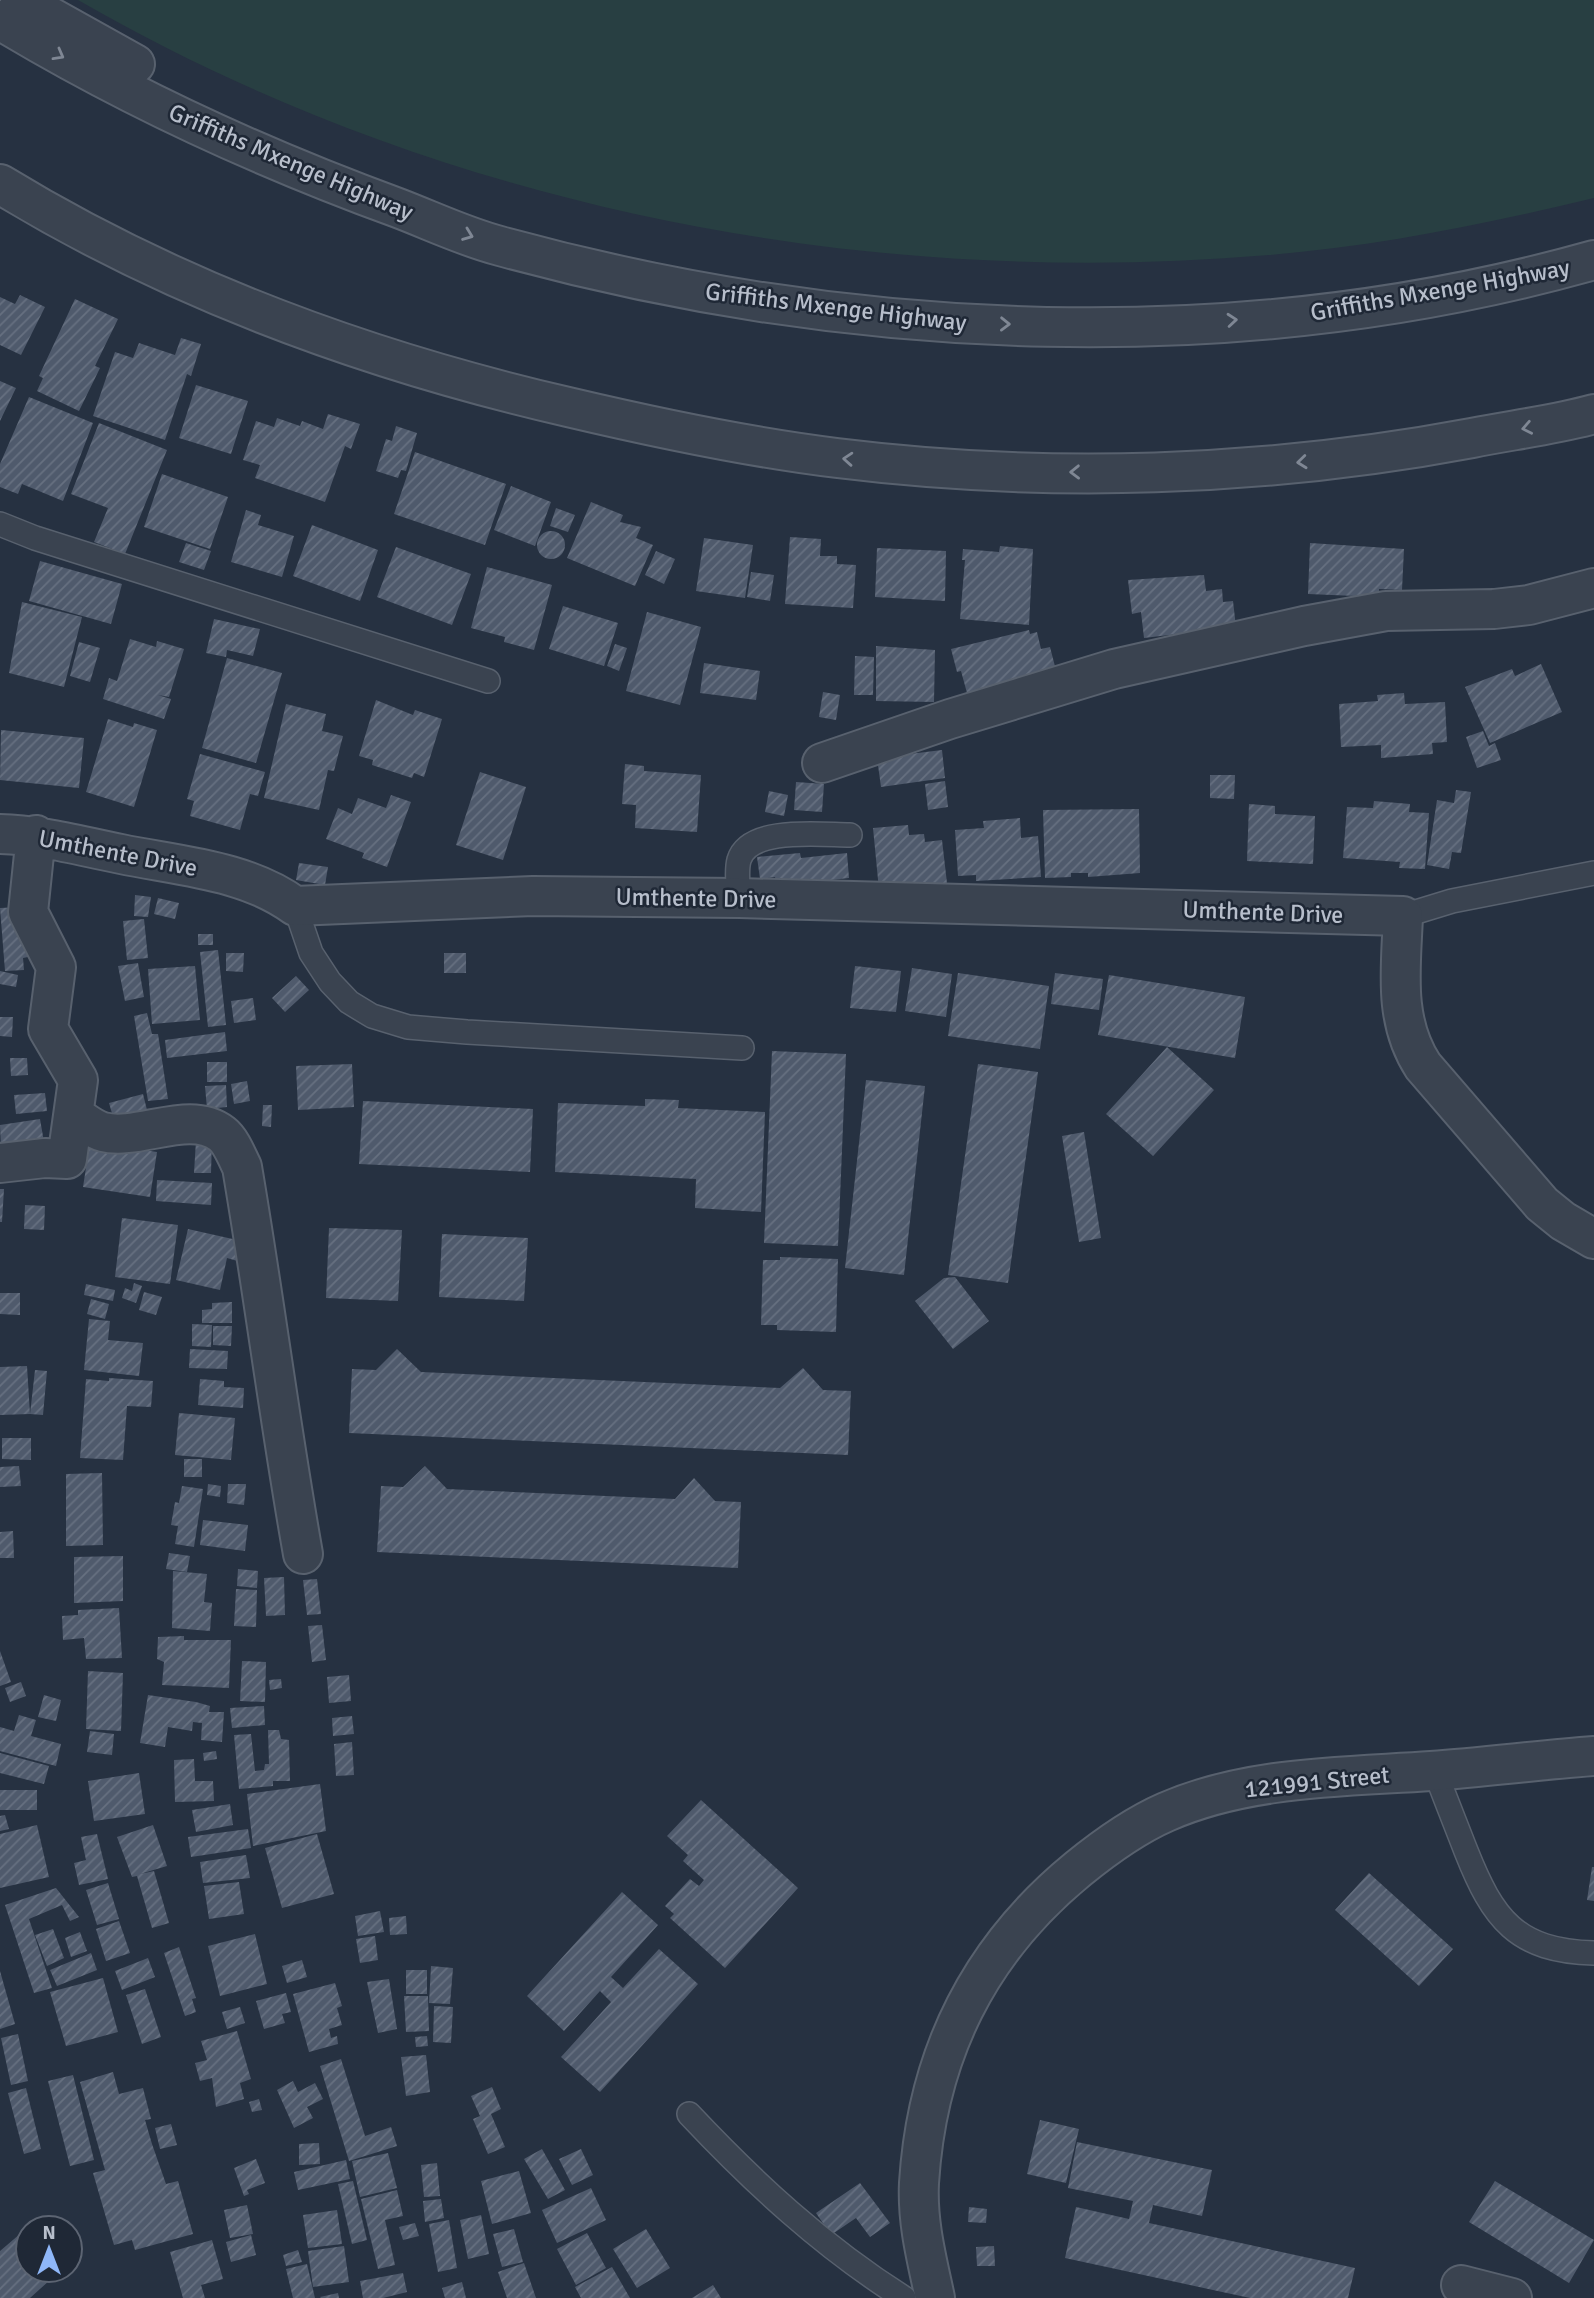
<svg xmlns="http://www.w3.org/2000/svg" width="1594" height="2298" font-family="Signika,sans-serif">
	<defs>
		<pattern id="building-hatch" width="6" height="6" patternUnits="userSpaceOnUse" patternTransform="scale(1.75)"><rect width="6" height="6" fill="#4f5a6c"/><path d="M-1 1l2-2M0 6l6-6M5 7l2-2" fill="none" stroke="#667080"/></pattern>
	</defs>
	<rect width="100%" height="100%" fill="#263141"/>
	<!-- green -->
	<path fill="#283f42" d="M78,0h1516v198c-107,26 -215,48 -325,57 -410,35 -834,-49 -1191,-255z"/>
	<!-- building -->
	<path fill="url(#building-hatch)" d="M20,295l25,12 -24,48 -21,-10v-48l15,7z
		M75,299l43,20 -23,47 5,2 -21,43 -42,-20 6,-13 -4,-2z
		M181,338l20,6 -10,32 -4,-2 -22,66 -72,-24 22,-64 18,6 6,-15 36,12z
		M0,381l16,7 -16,33z
		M196,385l52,16 -17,53 -52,-16z
		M29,397l64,26 -30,78 -41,-17 -4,10 -18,-7v-23z
		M328,414l32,10 -9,25 -6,-3 -20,56 -70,-24 5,-13 -17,-5 13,-39 18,6 3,-9 23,8 2,-5 21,8z
		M99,423l68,27 -42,104 -31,-12 14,-34 -37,-14z
		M396,426l21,7 -11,38 -5,-1 -3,8 -22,-7 10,-32 6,2z
		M415,452l91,32 -21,61 -91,-31z
		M162,474l66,23 -18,52 -66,-22z
		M511,486l40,16 -16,44 -41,-16z
		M591,502l32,13 -3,7 21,5 -5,11 17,7 -18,41 -68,-28z
		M556,508l19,7 -7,17 -18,-6z
		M246,510l15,5 -3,10 36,11 -12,41 -51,-15z
		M312,525l66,25 -18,51 -67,-25z
		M537 545a14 14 0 1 1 28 0a14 14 0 1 1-28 0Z
		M790,537l31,2 -1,17h17v8l19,1 -3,43 -68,-4z
		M704,538l49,7 -8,53 -49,-7z
		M186,543l25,8 -7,19 -25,-8z
		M1310,543l94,6 -2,41 -23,-1v8l-71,-3z
		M1000,546l33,3 -4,76 -69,-6 5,-59h-3l1,-11 36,3z
		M396,547l75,27 -19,51 -75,-28z
		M877,548l69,3 -1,50 -70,-4z
		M656,551l19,8 -11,25 -19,-9z
		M40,561l82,23 -11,40 -82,-23z
		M487,567l65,18 -18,65 -30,-8 1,-5 -34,-9z
		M751,572l23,3 -4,26 -23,-4z
		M1204,575l2,16 16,-2 1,13 10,-1 3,26 -92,11 -3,-26 -9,2 -4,-34z
		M22,602l60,15 -18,70 -55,-14z
		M563,606l55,17 -14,43 -55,-17z
		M647,612l54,15 -21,78 -54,-14z
		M214,619l46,10 -7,27 -26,-6 -1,7 -20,-4z
		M1029,630l1,4 7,-2 4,17 9,-2 8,31 -54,6 -37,9 -6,-22 -4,1 -6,-23z
		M130,639l26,8 1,-6 27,8 -15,48 -11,-2 13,4 -7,20 -61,-20 6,-21 8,3z
		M79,642l21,6 -10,34 -20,-6z
		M615,644l12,4 -8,23 -12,-5z
		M876,646l59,4 -1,52 -58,-1z
		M855,656l19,1 -1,38h-19z
		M227,658l55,15 -26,90 -54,-15z
		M704,663l56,8 -4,29 -56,-7z
		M1541,664l21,48 -72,31 -25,-56 47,-18 3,7z
		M823,692l17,3 -4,25 -17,-3z
		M1404,693l1,11 40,-2 2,40 -15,1 1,11 -52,4v-13l-40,2 -2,-43 39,-3 -1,-6z
		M376,700l37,15 2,-5 27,9 -18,58 -10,-4 -2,5 -40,-13 1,-5 -14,-4z
		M286,704l40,10 -4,17 21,5 -9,35 -6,-1 -9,40 -55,-12z
		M108,719l25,8 1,-4 23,7 -23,77 -48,-15z
		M1,730l83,8 -5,50 -79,-8z
		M1483,731l6,15 6,-3 6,17 -24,8 -11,-31z
		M942,750l3,28 -64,9 -4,-29z
		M200,754l65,18 -7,24 -8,-2 -10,36 -50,-14 4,-15 -7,-2z
		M625,764l19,2v5l57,4 -4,57 -62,-4 1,-23 -14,-1z
		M480,772l46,15 -23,73 -47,-15z
		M1210,775h25l-1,24 -24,-1z
		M945,781l3,26 -20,3 -3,-26z
		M796,782l28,2 -2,28 -28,-2z
		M1456,790l15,2 -10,61 -9,-1 -3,17 -22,-4 10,-65 17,3z
		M769,791l19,4 -4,21 -19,-4z
		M391,795l20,7 -24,65 -25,-9 2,-5 -38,-14 12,-31 14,6 6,-16 28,10z
		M1374,801l36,3 -1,8 20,1 -4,56 -26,-1 1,-6 -57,-4 4,-51 26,1z
		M1249,804l26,2v8l40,2 -2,48 -66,-3z
		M1139,809l1,64 -52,4v-4h-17v4l-26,1 -2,-68z
		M1020,818l1,20 17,-2 3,41 -65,4v-6l-18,1 -3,-46 29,-2 -1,-7z
		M908,825l1,10 15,-1 1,8 17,-2 5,43 -68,7 -6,-62z
		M800,853l1,5 46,-5 2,25 -72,8 -2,-9 -15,2 -3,-22z
		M299,863l29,4 -3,18 -29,-5z
		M135,895l16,2 -3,20 -14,-1z
		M158,898l21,5 -4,16 -21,-5z
		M21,907l7,50 -5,1 1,12 -19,1 -5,-63z
		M144,919l4,39 -21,2 -4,-39z
		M198,934h15v11h-15z
		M218,950l8,75 -18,2 -8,-75z
		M226,953h18l-1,19 -17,-1z
		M444,953h22v20h-22z
		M138,963l6,34 -19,4 -7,-35z
		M195,966l5,54 -48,4 -4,-55z
		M855,966l46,5 -5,41 -46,-4z
		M912,968l40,6 -6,43 -41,-6z
		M0,971l18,4 -2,12 -16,-3z
		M958,973l91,13 -9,63 -92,-13z
		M1055,973l48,6 -4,31 -48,-6z
		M1109,975l136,22 -10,61 -137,-23z
		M296,976l13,14 -24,22 -13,-14z
		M253,998l3,22 -22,3 -3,-22z
		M147,1013l5,21h6l10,65 -20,2 -14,-85z
		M0,1017h13l-1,20 -12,-1z
		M225,1032l2,19 -60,7 -2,-18z
		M1167,1047l47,43 -61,66 -47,-42z
		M772,1051l74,3 -8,192 -74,-3z
		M10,1058h17l1,17 -17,1z
		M207,1062h20v20h-20z
		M352,1064l2,43 -56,3 -2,-44z
		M978,1064l60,8 -30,211 -60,-8z
		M866,1080l59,6 -21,189 -59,-7z
		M247,1081l3,20 -16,3 -3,-20z
		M226,1085l1,22 -20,2 -2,-23z
		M45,1093l2,18 -31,3 -2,-19z
		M143,1094l6,24 -33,9 -7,-24z
		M645,1099l34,1 -1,8 87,4 -4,100 -66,-4 1,-29 -141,-7 3,-69 87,3z
		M363,1101l170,8 -3,63 -171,-8z
		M263,1105h9l-1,22 -9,-1z
		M40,1119l4,23 -43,7 -1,-24z
		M1084,1132l17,106 -22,4 -17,-106z
		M196,1140h16l-1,33h-17z
		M90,1142l67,10 -7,45 -67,-10z
		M157,1180l55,3 -1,22 -55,-4z
		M0,1189h4l-2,33h-2z
		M25,1205l20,1 -1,24 -20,-1z
		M122,1218l56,7 -8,59 -55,-7z
		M329,1228l73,2 -4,71 -72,-3z
		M188,1229l58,13 -5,20 -14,-4 -7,32 -44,-10z
		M442,1234l86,4 -4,63 -85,-4z
		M780,1257l58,2 -2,73 -59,-2v-5h-16l2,-65h17z
		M955,1277l34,44 -36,28 -38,-48 29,-23z
		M134,1283l8,3 -6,17 -14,-5 3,-10 7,3z
		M86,1284l29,6 -2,11 -29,-6z
		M144,1292l18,5 -6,18 -17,-5z
		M0,1293h20v22l-20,-1z
		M91,1299l18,5 -4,15 -18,-5z
		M232,1302v21h-30v-13l10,-1v-6z
		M89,1319l21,2 -2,19 35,3 -4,33 -55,-6z
		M192,1324l20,1 -1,22 -19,-1z
		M213,1326h19l-1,20 -18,-1z
		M190,1349l38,2 -1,18 -38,-1z
		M397,1349l24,23 359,16 23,-20 20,22 28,1 -3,64 -499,-22 3,-64 24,1z
		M27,1366l3,48 -30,1v-48z
		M35,1370l12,1 -4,44 -13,-1z
		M109,1378l44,3 -2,26 -24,-1 -4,54 -43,-2 6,-79 23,2z
		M200,1379l24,2v6l20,1 -1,20 -45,-3z
		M179,1413l56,5 -4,42 -56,-5z
		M2,1438h29v22l-29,-1z
		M184,1459h18v18h-18z
		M19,1466l2,20 -21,1v-20z
		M425,1466l22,23 228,10 19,-21 21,23 26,1 -3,66 -361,-16 4,-66 22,1z
		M102,1473l1,72 -37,1v-72z
		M208,1484l13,2 -1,11 -13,-2z
		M228,1484h18l-2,21 -17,-2z
		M182,1486l21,3 -9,58 -19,-3 3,-18 -7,-1 4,-23 4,1z
		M203,1520l45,5 -3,26 -45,-6z
		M13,1531l1,27h-14v-26z
		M169,1553l21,3 -3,16 -21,-3z
		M123,1556v45l-49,2v-46z
		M238,1569l20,2 -1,17 -20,-2z
		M173,1571l34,3 -3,28 8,1 -2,28 -38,-3z
		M284,1577l1,38 -19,1 -2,-38z
		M317,1579l4,35 -14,1 -4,-35z
		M236,1589l21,1 -1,37 -22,-1z
		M119,1608l3,50 -36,1 -2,-21 -21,2 -1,-24 16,-1v-5z
		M322,1625l4,35 -14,2 -4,-36z
		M184,1636v4h47l-2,48 -67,-3 2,-23 -7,-3 1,-22z
		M0,1651l11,31 -11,4z
		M242,1661l24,1 -1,40 -25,-1z
		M88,1671l35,2 -2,58 -35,-2z
		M349,1675l2,26 -22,2 -2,-26z
		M281,1679l1,9 -12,2 -1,-10z
		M21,1682l5,14 -16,6 -5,-14z
		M44,1695l17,5 -5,21 -18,-4z
		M148,1695l48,7 14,4 -1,6h15l-2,30 -21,-2 1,-17 -9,-1 -1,9 -24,-4 -3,20 -25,-4z
		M264,1706l1,19 -33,3 -2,-20z
		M19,1715l17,5 -5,16 30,8 -5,22 -56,-15v-24l14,4z
		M352,1716l2,18 -21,2 -1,-18z
		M268,1730h11l2,9 8,1 1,41h-17v5l-34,3 -5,-54 17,-1 4,37 9,-1 1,-6h4z
		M90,1731l24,3 -2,21 -25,-3z
		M352,1742l2,33 -18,1 -2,-32z
		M216,1751l1,8 -13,2 -1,-8z
		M0,1753l49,13 -5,18 -44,-11z
		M194,1759l1,22h18l1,20 -39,1 -1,-42z
		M139,1773l6,41 -51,7 -6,-40z
		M320,1784l6,47 -73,15 -6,-52z
		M0,1790h37v20h-37z
		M701,1800l97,88 -73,80 -55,-50 4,-4 -9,-8 25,-27 9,7 5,-6 -21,-19 5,-6 -21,-19z
		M230,1804l3,21 -37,7 -4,-22z
		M5,1815l4,14 -9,2v-15z
		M37,1825l12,52 -49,11v-54z
		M153,1825l14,41 -27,8 14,-3 15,52 -17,5 -15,-52 -5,1 -15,-40z
		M248,1829l3,19 -60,9 -3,-20z
		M97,1834l11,45 -29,6 -5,-22 12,-3 -5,-23z
		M317,1834l17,60 -52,14 -17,-60z
		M246,1855l4,23 -47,5 -3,-21z
		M1592,1867h2v34l-7,-1z
		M1369,1873l84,76 -34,37 -84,-76z
		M239,1882l5,32 -35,5 -5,-33z
		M108,1883l11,36 -22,6 -11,-35z
		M56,1888l23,29 -9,4 -8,-16 -33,14 23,69 -18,5 -29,-88z
		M622,1892l36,33 -47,52 12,11 36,-39 39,35 -98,108 -39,-35 50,-55 -11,-11 -36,40 -37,-35z
		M380,1911l4,21 -26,4 -3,-20z
		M406,1916l1,18 -17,1 -1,-17z
		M119,1921l11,32 -24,8 -10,-32z
		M53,1929l11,29 -17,8 -12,-31z
		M80,1932l7,19 -16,6 -6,-19z
		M255,1934l12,50 -47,12 -12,-50z
		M375,1936l3,24 -18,3 -4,-24z
		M179,1947l17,51 -4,1 4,13 -11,4 -21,-63z
		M91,1953l6,17 -40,16 -7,-16z
		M148,1958l7,19 -33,13 -7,-19z
		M302,1960l5,17 -20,6 -5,-17z
		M431,1966l22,2 -3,36 -21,-1z
		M406,1970h21v24h-21z
		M0,1971l15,53 -15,5z
		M103,1978l15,54 -52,14 -16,-54z
		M389,1979l8,50 -19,4 -11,-51z
		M335,1983l7,23 -5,2 5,17 -13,4 2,9 6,-2 1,8 -29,8 -16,-58z
		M145,1989l16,48 -19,7 -16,-49z
		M286,1993l5,19 -9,2 3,9 -21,6 -8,-28z
		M404,1996h24l1,35 -23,1z
		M434,2006l19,1 -2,36 -18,-1z
		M240,2007l5,16 -18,6 -5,-17z
		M237,2031l14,48 -11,4 4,16 -28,8 -4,-29 -12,3 -5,-18 12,-3 -6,-19z
		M18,2034l10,47 -17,4 -10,-47z
		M427,2036l1,10 -12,1 -1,-10z
		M426,2055l4,37 -24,4 -5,-39z
		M341,2059l24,77 26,-9 6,19 -48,15 -29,-95z
		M113,2072l6,22 24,-6 8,31 -6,1 7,24 14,40 12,-3 15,53 -58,16 -3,-10 -18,5 -21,-72 12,-3 -25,-88z
		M73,2075l21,85 -24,6 -22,-85z
		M293,2081l5,11 17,-9 8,16 -16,8 6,11 -19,10 -17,-38z
		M492,2087l9,22 -10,5 14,33 -17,7 -15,-35 7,-3 -9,-20z
		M26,2088l15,61 -17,5 -16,-61z
		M259,2099l3,11 -10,2 -3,-10z
		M1040,2120l39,9 -13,54 -39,-9z
		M171,2124l6,21 -17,4 -5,-21z
		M1077,2142l135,28 -10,46 -49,-11 -4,18 206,45 -7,30h-98l-185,-40 11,-51 53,12 4,-18 -65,-13z
		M319,2143l1,21 -21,1v-21z
		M542,2149l23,41 -17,9 -24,-40z
		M581,2149l12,26 -21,10 -13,-26z
		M388,2153l9,35 -37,9 -8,-36z
		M256,2159l9,24 -18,7 2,4 -5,2 -10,-28z
		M346,2160l4,19 -52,11 -4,-18z
		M437,2163l3,33 -16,1 -3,-32z
		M519,2171l12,42 -39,11 -11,-43z
		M353,2181l14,59 -15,4 -14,-60z
		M1495,2181l99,59 -25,43 -100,-61z
		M860,2183l30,40 -20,14 -14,-19 -25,17 -15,-22z
		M591,2188l15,32 -49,23 -15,-33z
		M397,2190l6,26 -18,4 10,45 -17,4 -17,-70z
		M441,2199l3,19 -19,4 -2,-21z
		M247,2205l6,29 -23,4 -6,-28z
		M969,2207l18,2 -1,14 -18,-1z
		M337,2210l5,34 -34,4 -5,-33z
		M481,2215l8,39 -21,5 -8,-39z
		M449,2220l8,48 -19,4 -9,-48z
		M34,2222l5,6h-11v42h33l-31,28h-30v-47z
		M415,2223l4,13 -16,4 -4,-13z
		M514,2229l9,33 -21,5 -9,-33z
		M646,2229l24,39 -33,20 -24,-39z
		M587,2233l19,35 -30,17 -19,-36z
		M251,2235l5,20 -25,7 -5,-20z
		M212,2240l11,39 -22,6 4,13h-22l-13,-46z
		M344,2246l5,36 -36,5 -5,-36z
		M994,2246l1,20h-18l-1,-19z
		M298,2250l4,12 -16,4 -3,-11z
		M524,2263l12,35h-29l-9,-26z
		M307,2264l8,34h-22l-7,-29z
		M612,2267l18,31h-49l-6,-11z
		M403,2273l4,19 -24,6h-20l-3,-17z
		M462,2282l4,16h-21l-3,-10z
		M713,2285l8,13h-29z
		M338,2293l1,5h-18l-1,-1z"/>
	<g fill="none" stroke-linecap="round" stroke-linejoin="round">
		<!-- service casing -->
		<g stroke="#58616e" stroke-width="26">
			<path id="service" d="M0,524l35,14 453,143
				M739,898c-1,-12 -3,-27 0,-38 10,-34 83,-25 111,-25
				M295,906l16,47 19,29 19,20 23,14 36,11 59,5 275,16
				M1403,916l49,-15 142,-28
				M1435,1771c10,27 21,54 31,80 27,68 50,100 128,102
				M689,2114c65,69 134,133 215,184"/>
		</g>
		<!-- minor casing -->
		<g stroke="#58616e" stroke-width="42">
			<path id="minor" d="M822,763l128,-44 164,-50 190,-43 82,-15 108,-2 35,-4 65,-17
				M0,834c42,1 80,12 121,20 58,12 125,16 174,52l238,-10 206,2 664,18c-2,52 -10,104 20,150l119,138 21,17 31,18
				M75,1116c8,5 19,14 28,16 36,9 87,-23 119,2 9,7 15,23 20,33 22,129 38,258 61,387
				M0,1163l45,-5 22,1 11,-79 -30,-51 8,-62 -28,-55 8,-77
				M1461,2285l51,13
				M935,2298c-8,-38 -18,-75 -16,-115 8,-128 59,-232 159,-314 27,-22 56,-43 88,-57 82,-36 178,-35 265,-41 55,-4 109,-11 163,-15"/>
		</g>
		<!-- tertiary casing -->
		<g stroke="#58616e" stroke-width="42">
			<path id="tertiary" d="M20,0l115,64
				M0,20c126,76 261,138 398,188 34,13 67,29 102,38 353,97 739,114 1094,14
				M0,184c175,107 369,177 568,223 89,21 178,40 269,51 210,26 427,19 635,-20 40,-8 82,-13 122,-24"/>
		</g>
		<!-- service -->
		<use href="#service" stroke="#3a4350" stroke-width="23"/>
		<!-- minor -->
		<use href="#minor" stroke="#3a4350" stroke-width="38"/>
		<!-- tertiary -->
		<use href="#tertiary" stroke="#3a4350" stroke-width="38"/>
	</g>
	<!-- one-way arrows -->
	<defs><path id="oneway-chevron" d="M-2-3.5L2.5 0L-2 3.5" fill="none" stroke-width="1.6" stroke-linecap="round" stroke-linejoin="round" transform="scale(1.75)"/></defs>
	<g stroke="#7f8794">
		<use href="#oneway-chevron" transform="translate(59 55) rotate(29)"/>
		<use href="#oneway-chevron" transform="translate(468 235) rotate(21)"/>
		<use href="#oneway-chevron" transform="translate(1232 320) rotate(-5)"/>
		<use href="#oneway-chevron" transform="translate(1005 324) rotate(1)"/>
		<use href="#oneway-chevron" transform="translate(1527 428) rotate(169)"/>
		<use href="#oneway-chevron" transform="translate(848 459) rotate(-176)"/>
		<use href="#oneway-chevron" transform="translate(1302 462) rotate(174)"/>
		<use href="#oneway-chevron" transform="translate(1075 472) rotate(179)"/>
	</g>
	<g text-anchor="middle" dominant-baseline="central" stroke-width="5" stroke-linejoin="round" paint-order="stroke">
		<!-- street labels -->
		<g font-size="24" fill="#b7becb" stroke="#1f2836">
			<text transform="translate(291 162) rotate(23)">Griffiths Mxenge Highway</text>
			<text transform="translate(1440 290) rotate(-10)">Griffiths Mxenge Highway</text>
			<text transform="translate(836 307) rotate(7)">Griffiths Mxenge Highway</text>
			<text transform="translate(118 853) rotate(11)">Umthente Drive</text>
			<text transform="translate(696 898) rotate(1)">Umthente Drive</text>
			<text transform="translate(1263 912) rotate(2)">Umthente Drive</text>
			<text transform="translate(1317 1782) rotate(-6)">121991 Street</text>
		</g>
	</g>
	<!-- north arrow -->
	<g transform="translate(49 2249)"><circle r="33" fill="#1f2836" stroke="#5c6472" stroke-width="2"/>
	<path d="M0-5L12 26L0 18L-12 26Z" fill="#8fb7f8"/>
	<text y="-10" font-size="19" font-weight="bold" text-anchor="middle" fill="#b7becb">N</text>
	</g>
</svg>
